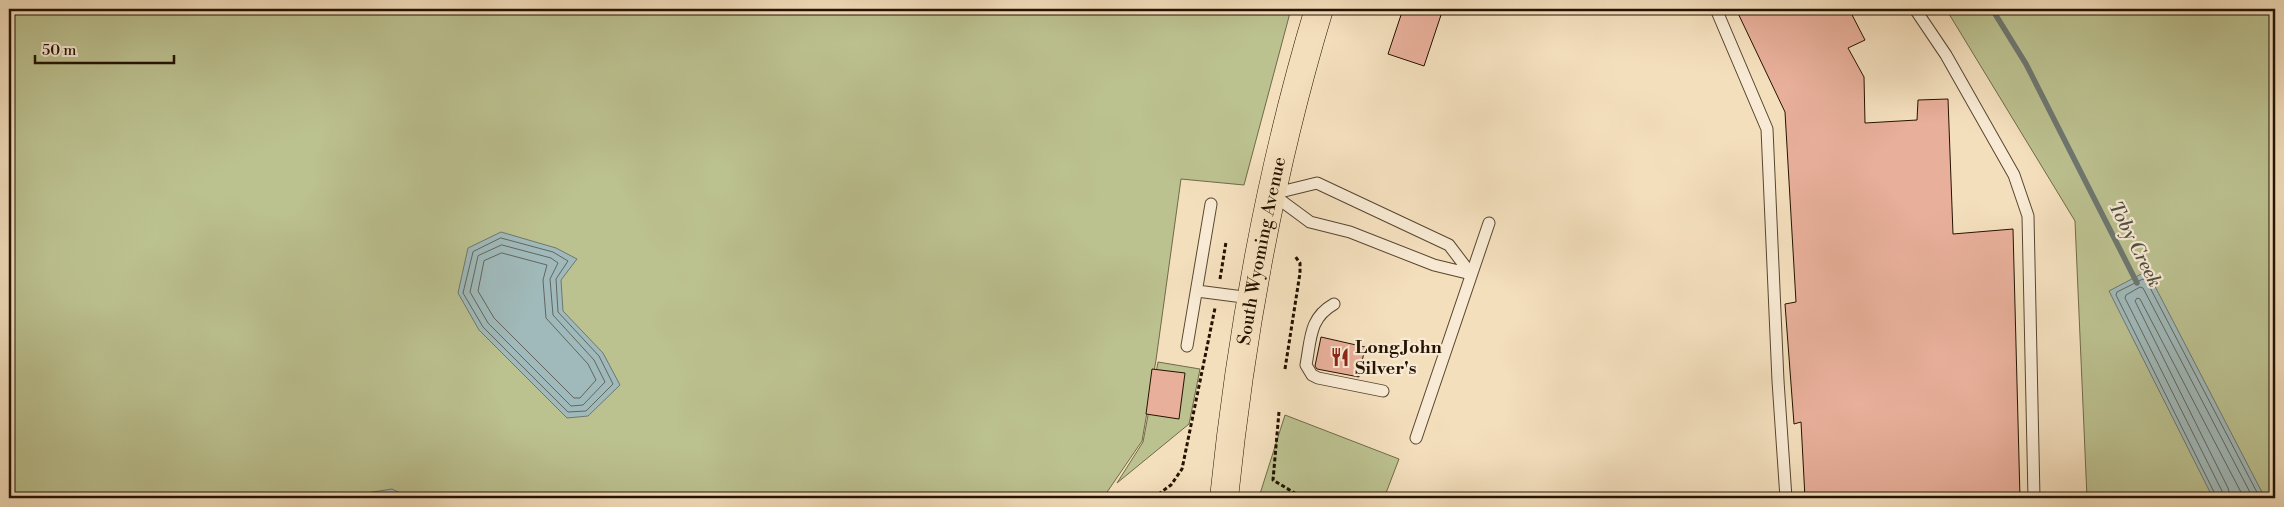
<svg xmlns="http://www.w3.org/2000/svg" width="2284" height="507" font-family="'Libre Bodoni',serif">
	<rect width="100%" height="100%" fill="#f4dfbd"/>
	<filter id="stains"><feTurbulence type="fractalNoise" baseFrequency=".004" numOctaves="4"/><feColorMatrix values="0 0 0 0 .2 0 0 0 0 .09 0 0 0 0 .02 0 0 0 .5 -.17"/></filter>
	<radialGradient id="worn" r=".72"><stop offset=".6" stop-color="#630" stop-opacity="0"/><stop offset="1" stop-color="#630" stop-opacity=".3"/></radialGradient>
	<!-- green -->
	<path fill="#bcc190" stroke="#706a48" d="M9,9h1282l-47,176 -63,-6 -25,181 -14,81 -39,57h-1094z
		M1946,9h329v489h-188l-12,-277z
		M1158,362l42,7 -11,55 -72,59 26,-41z
		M1285,415l114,44 -13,34 15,5h-262l47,-5 73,4z"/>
	<!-- water -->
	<path fill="#a0babb" stroke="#6e7770" d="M501,232l55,16 21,11 -16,21 2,31 40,42 17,32 -32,31 -21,2 -88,-88 -21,-37 10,-45z
		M2147,271l118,227h-52l-104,-207z
		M392,489l19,9h-71l7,-2z"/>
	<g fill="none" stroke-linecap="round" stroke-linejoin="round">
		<!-- shore -->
		<path stroke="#62665e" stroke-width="1" d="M501,238l52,14 15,9 -12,18 2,33 41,44 14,28 -27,27 -18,1 -85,-85 -20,-34 10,-41z
			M502,245l49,13 7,5 -8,16 3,36 41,45 11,22 -22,23 -12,1 -83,-83 -18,-31 8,-36z
			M502,253l45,12 -4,15 3,38 42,46 8,16 -16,18h-6l-80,-80 -16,-27 6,-30z
			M2217,498l-101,-203 1,-3 26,-13 3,1 114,218
			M2223,498l-1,-7 -97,-193 1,-3 14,-8 3,1 110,210
			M2231,498l-3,-10 -93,-187 2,-3 3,1 104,199"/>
		<!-- stream -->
		<path stroke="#6e7770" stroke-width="5.5" d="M1992,9l34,55 111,219"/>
	</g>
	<!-- building -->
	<path fill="#e8af9a" stroke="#241300" d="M1403,9h40l-19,57 -36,-12z
		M1736,9h113l16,31 -17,8 16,29 1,46 52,-3 1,-20 30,-1 5,135 60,-5 7,269h-215l-4,-76 -7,2 -9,-120 11,-2 -11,-190z
		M1321,337l44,10 -6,30 -42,-8 -2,-3z
		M1152,369l33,4 -6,46 -33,-5z"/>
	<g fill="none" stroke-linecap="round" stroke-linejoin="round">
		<!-- service casing -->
		<g stroke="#58462f" stroke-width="13">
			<path id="service" d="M1716,9l51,120 11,252 8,117
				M1915,9l31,46 68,120 14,41 6,282
				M1317,183l132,62 22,29 -37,-9 -84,-33 -40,-10 -38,-28z
				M1197,291l54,7
				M1334,304c-25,14 -23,35 -28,61l6,10 6,3 65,13
				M1187,346l24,-142
				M1416,438l73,-215"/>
		</g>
		<!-- primary casing -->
		<g stroke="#241300" stroke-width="29">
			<g id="primary">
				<path id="s1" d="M1224,498c17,-165 47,-330 95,-489"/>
			</g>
		</g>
		<!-- path -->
		<path stroke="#241300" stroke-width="3" stroke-dasharray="4 2.5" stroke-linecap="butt" d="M1220,279l6,-37
			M1285,369l15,-96v-10l-5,-7
			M1279,412l-6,68 30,18
			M1153,498l18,-13 11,-16 33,-161"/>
		<!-- service -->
		<use href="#service" stroke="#f8ead4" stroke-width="11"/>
		<!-- primary -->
		<use href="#primary" stroke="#f4dfbd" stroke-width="28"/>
	</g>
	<!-- icons -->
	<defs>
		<g id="restaurant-bare" transform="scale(1.5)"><path d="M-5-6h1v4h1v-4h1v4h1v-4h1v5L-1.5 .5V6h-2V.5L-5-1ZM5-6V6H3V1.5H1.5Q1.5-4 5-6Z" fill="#8f2418" stroke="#f8ead4" stroke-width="2.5" paint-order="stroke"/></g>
	</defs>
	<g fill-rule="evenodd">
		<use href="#restaurant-bare" x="1340" y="357"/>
	</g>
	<g text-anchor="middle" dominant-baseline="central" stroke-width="4.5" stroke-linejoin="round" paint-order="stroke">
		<!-- street labels -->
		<g font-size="18" fill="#241300" stroke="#f8ead4">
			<text stroke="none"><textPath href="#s1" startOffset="250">South Wyoming Avenue</textPath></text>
		</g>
		<!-- poi labels -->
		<g font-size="18" font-weight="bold" fill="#241300" stroke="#f8ead4" text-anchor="start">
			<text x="1355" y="347">Long John<tspan x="1355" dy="21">Silver's</tspan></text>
		</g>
		<!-- water labels -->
		<g font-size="19" font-style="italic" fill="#4f4d41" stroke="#f8ead4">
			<text transform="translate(2135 244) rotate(63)">Toby Creek</text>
		</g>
	</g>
	<!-- margin -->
	<rect width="2284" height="507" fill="none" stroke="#f4dfbd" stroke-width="30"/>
	<rect x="10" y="10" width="2264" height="487" fill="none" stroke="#241300" stroke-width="2.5"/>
	<rect x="15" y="15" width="2254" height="477" fill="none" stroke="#241300"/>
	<!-- scale -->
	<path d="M35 55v8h139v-8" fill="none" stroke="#241300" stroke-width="2.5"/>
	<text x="42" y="55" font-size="15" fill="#241300" stroke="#f8ead4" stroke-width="4" paint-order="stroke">50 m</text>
	<rect width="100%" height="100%" filter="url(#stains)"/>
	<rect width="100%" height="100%" fill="url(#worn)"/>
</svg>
